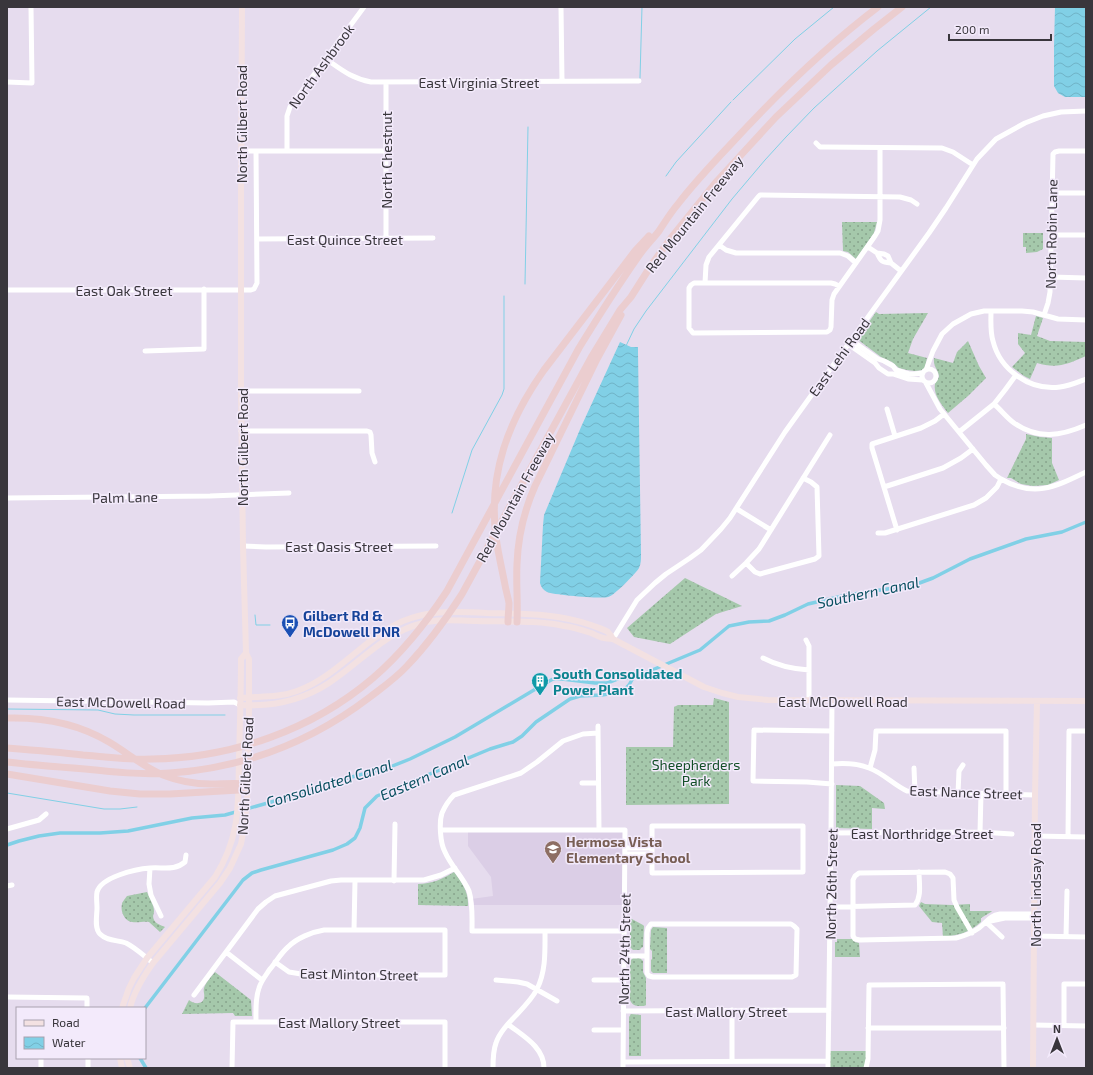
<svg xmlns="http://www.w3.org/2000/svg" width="1093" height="1075" font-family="'Exo 2',sans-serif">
	<defs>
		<pattern id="grass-dots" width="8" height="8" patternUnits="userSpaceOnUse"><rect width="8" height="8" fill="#a5c8ab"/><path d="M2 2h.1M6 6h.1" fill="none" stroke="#87a38c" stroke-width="1.8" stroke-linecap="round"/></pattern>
		<pattern id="water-waves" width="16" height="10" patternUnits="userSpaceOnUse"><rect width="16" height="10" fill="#81d0e6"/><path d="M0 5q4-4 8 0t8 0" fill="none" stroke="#70b3c6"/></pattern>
	</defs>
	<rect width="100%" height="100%" fill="#e6dcee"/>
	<!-- built -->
	<path fill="#dbcee6" d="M468,830h157v75h-154v-6l22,-3 -2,-19 -23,-31z"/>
	<!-- grass -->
	<path fill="url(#grass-dots)" d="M842,222h35l-3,11 -18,26 -8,-7 -5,-1z
		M1023,233h20v16l-6,3 -11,1v-6h-3z
		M876,312l3,2 49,-1 -15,26 -5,14 19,5 -2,9 -2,3 -8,1 -8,-1 -8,-2 -7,-6 -11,-5 -24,-18z
		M1036,316l7,2 -6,18 13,5 36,1v14c-18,8 -29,13 -49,7l-7,16 -6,-3 -12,-9 13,-14 -7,-9v-11l13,2z
		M968,341l11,25 7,12 -18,18 -20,17c-6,-8 -15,-18 -13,-29 1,-3 4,-5 4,-8 -1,-7 -6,-9 -5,-18l19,5 4,-11z
		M1026,434l14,3 12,1v25l7,17 -11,5 -15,1 -12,-2 -10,-6h-4l19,-39z
		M685,578l57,28 -26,8 -46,30 -36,-7 -7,-9z
		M714,698l15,4v102l-103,1v-58h47l1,-40 4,-2h35z
		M836,785l24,1 24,17 1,6 -13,-1v21l-36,-1z
		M454,872c8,10 15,21 14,34l-50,-1v-21c13,0 25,-5 36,-12z
		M147,892c2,5 7,13 7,19 0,3 -2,5 0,9 2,4 7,5 11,7l-5,5 -11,-10c-5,-1 -11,1 -17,0 -7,-1 -12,-10 -10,-18 0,-2 3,-5 5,-8z
		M921,902l4,2 27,1 18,-1v7h22l-1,1 -10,6v4c-13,11 -21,13 -38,15l-1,-14 -10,-1 -13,-16z
		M630,918l13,7 1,1 -1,21 -2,1 -1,2h-7l-3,-3z
		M653,927l14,1v45h-14l-2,-2v-11l1,-1v-8l-2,-2 1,-19z
		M837,939h16l2,3 4,1 1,14h-25v-15h2z
		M633,958h7l3,3v11l3,6v27l-2,1c-7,0 -11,1 -14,-6v-39z
		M215,972l36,28 1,16h-17l-2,-3 -51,1 7,-14c4,4 14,5 15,-2 1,-4 -1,-6 0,-10 2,-6 7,-11 11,-16z
		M631,1014l10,1v41h-12v-39z
		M828,1051h40l-2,17h-38z"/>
	<!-- water -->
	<path fill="url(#water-waves)" d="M1055,7h31v90h-21l-7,-4 -4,-7v-40z
		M620,342l11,5h7v5l3,203c0,4 0,9 -2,13 -3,5 -25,28 -31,29 -7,2 -54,-2 -61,-5 -4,-2 -6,-5 -7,-9l3,-58 1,-10 37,-88z"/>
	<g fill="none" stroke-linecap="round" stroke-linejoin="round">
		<!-- stream -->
		<path stroke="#81d0e6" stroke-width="1" d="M640,78l2,-71
			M733,100l62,-61 39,-32
			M666,176l10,-14 55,-60
			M525,284l3,-157
			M626,346l8,-17 12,-18 86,-112 33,-39 21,-23 28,-29 63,-57 54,-44
			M452,513l20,-63 30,-55 2,-6v-93
			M255,615l1,10h14
			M7,709l91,1 17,4 19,1h91
			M7,793l97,16h16l17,-2"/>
		<!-- canal -->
		<path stroke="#81d0e6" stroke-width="3.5" d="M7,845l12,-4 20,-5 21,-3h40l28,-2 64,-13 33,-3 71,-20 29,-11 65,-17 20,-8 45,-22 89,-53 9,-5h9l33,4h12l13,-5h13l67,-28 29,-24 20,-4 20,-1 16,-6 23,-11 39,-9 67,-10 19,-7 37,-19 56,-20 36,-7 24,-10
			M145,1008l98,-128 9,-7 9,-3 72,-20 14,-6 8,-6 5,-10 5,-20 12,-12 113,-47 23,-7 9,-6 14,-14 34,-23 10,-3 22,-1 12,-2 11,-4 4,-4 4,-7
			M140,1058l6,10"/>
		<!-- minor -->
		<path stroke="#fff" stroke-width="5" d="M561,7l1,74
			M326,59c16,11 25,19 45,23l268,-1
			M7,82l25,1 -1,-76
			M386,82v157
			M816,143l4,4h5l117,1 11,4 20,13
			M241,151h145
			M287,151v-35l3,-9 74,-100
			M1052,193h34
			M1051,235h35
			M257,239l176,-1
			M719,245l7,5 10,3h104l8,3 8,7
			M868,247l9,6 7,1 4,2 3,7 10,8
			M877,253c4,9 5,9 14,10
			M1051,277l35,1
			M705,283l1,-18 3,-8 49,-60 2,-2 140,2 11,3 6,4
			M839,286l-4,-2 -4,-1h-137l-3,2 -2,3v40l4,5 134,-1 3,-2 1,-3 1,-27 2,-6 41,-58 3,-5 2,-11v-72
			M7,290h244l3,-1 3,-6 -1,-132
			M991,311c0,10 -1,20 2,30 7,29 37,50 67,46 9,-1 18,-5 26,-8
			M1044,315l4,-12 2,-11 3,-138 2,-2 4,-1h27
			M851,340l27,19 6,2 9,5 3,4 13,4h5l9,-1
			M848,344l27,19 4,5 9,6h5l15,5 15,1
			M145,351l59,-2v-60
			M922 376a7 7 0 1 1 14 0a7 7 0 1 1-14 0Z
			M926,370l7,-19 9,-17 11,-10 18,-10 13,-3h38l11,1 25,7 28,1
			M926,383l14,26 46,56 9,10 6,4
			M241,391h118
			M994,404c7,6 13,14 20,19 24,17 47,13 72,2
			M887,409l8,27
			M241,431h126l3,1 1,3 1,18 3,9
			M959,432l35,-28 11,-14 11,-15
			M884,487l59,-19 18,-10 12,-9
			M7,498l203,-2 79,-3
			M737,509l34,21
			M897,530l-25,-82v-4l49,-16 14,-7 9,-7
			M878,533h7l89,-28 12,-7 11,-11 4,-8c33,19 54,8 85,-7
			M243,546l23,1 170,-1
			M746,563l9,9 5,2 55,-15 4,-3 -2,-69 -6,-5 -8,-4
			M732,576l14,-13 13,-14 71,-114
			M613,639l24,-39 18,-17 11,-9 24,-16 11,-8 20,-21 9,-11 55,-86 33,-46 111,-153 17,-25 31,-49 19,-20 29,-16 18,-7 18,-4 25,-1
			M806,640l3,6v54
			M763,658c15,8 29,11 46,12
			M7,700l201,3 26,-1 6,3
			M598,726l1,104
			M832,731l-78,-1 -1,51 54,1 25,2
			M598,733l-15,1 -20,7 -26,21 -16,11 -67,22c-5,5 -9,11 -12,18 -3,9 -2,30 3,39 6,14 18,25 24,39 4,13 3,27 3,40h152
			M832,764c13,-1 25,-1 37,4 14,5 25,17 38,23l128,4
			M870,768l5,-18 1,-19h130v63
			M914,768l1,24
			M582,783h16
			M958,793l1,-22 4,-6
			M652,826h151v46l-151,1z
			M7,829l32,-9 7,-6
			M441,830h184l-2,238
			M980,832l1,-38
			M831,833l149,-1 32,2
			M1035,836l51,1
			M1068,837l1,-106h17
			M625,848h27
			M625,854h27
			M150,868l-1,16 2,11 10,21
			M394,881l1,-57
			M7,886l5,-1
			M830,907l85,-2c7,-9 4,-22 4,-33
			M986,922l19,-4h30
			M986,922l16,15
			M651,924h140l3,2 3,3 -1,46 -4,2h-139l-4,-1 -2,-3v-40l1,-5z
			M354,930l1,-49
			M972,933l-15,-26 -3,-7 -1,-22 -3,-4 -5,-2 -86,1 -4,3 -2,4v56l2,3 5,1 96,-2c8,-2 16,-5 23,-10 9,-7 10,-12 21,-14h35
			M1034,936l52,1
			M1066,937l1,-46
			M226,952l36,28
			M624,956h23
			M153,963c-9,-7 -17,-15 -27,-20 -9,-3 -19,-2 -26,-9 -6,-6 -3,-18 -3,-26 0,-5 -1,-11 0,-16 4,-15 39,-23 53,-24 14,-1 24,3 35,-6l1,-7
			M496,980l22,2 9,2 30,17
			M594,980h30
			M194,995l64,-86 8,-7 9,-6 56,-15 10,-1h83l17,-5 14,-7
			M7,997l80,1v10
			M732,1010v51
			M623,1011l206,-1
			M256,1022c0,-12 -1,-23 3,-34 2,-7 7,-13 11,-19 6,-7 11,-16 18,-22 9,-9 24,-15 36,-17h121v45h-138l-18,-3 -14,-10
			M509,1025c14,11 35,22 35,43
			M1034,1025l52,1
			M1064,1025v-41h22
			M868,1028h136
			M594,1030h29
			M41,1058v10
			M88,1058v10
			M623,1062l205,-1
			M232,1068l1,-46h212v46
			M493,1068c0,-8 0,-17 3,-25 6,-19 32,-35 41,-54 9,-18 8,-38 8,-58
			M828,1068l3,-235 1,-133
			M866,1068l2,-9 1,-74 134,-1 1,84"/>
		<!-- major -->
		<path stroke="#f3e1e2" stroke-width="6" d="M240,698c19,-2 39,0 57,-7 41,-15 67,-53 106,-70 10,-4 21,-7 32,-8 17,-2 35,-1 52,0 37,1 69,0 104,12 5,2 13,4 17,7 2,2 4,5 5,7l91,48 18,6 16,4 30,3 318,1
			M240,705c32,2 63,-5 89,-22 32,-21 56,-51 94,-60 17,-5 36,-2 54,-2 29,1 59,-1 87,5 9,1 18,4 27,7 9,4 11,6 22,6
			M122,1008l7,-20 5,-10 13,-20 68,-81c26,-41 23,-74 24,-120 1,-33 2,-65 2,-98l5,-6
			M130,1008c4,-17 13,-31 23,-45l67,-80 10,-15 11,-24 3,-16 3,-27 2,-91v-51l-3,-6 -3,-107 -2,-155v-196l1,-188
			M120,1058l2,10
			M127,1058l3,10
			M1033,1068l2,-273 2,-94"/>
		<!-- highway -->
		<path stroke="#ebcdcf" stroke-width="7" d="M508,622c0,-6 1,-13 1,-19 -1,-6 -3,-12 -4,-18 -3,-16 -7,-32 -9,-48 -8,-63 12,-116 48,-167l91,-119 14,-15
			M517,622c1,-20 -1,-39 0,-58 1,-27 7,-53 18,-78l62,-127 24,-44
			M7,718c35,-1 72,6 102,24 19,11 34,25 54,33 15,6 32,9 48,9 12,0 24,-1 36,0
			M7,748c25,2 50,4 76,7 23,2 46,5 69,4 80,-1 160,-29 221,-81 29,-25 53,-55 74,-87l132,-243c19,-31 38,-61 59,-91 6,-9 14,-17 21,-26 6,-9 12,-19 19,-27 16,-21 34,-40 52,-59 46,-50 94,-97 148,-138
			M7,762c26,3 52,5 78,7 28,3 57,6 85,4 74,-5 141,-31 200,-76 13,-10 26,-19 37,-31 21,-22 39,-47 55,-72l130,-238 28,-46 11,-13 21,-33 19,-26 46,-57 59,-64 55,-52 43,-36 28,-22
			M7,774l103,17 30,3h30l69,-4 8,-6"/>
	</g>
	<!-- icons -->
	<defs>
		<g id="bus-pin" transform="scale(0.9)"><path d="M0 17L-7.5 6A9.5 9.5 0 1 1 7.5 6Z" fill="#1a4fb4" stroke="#f3eafb"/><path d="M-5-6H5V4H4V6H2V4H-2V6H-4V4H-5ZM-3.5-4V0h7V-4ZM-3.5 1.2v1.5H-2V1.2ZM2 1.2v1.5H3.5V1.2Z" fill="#fff"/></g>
		<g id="building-pin" transform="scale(0.9)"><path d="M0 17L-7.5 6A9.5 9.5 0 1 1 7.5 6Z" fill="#0f9aa8" stroke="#f3eafb"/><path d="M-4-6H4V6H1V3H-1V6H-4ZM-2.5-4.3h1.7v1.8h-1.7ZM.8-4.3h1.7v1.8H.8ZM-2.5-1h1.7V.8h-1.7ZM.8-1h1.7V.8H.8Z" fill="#fff"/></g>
		<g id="school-pin" transform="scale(0.9)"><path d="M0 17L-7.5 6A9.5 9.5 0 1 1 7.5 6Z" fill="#8d6e63" stroke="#f3eafb"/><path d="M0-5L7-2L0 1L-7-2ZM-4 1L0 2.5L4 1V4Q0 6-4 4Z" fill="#fff"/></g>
	</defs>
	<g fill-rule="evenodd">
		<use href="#bus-pin" x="290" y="623"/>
		<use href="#building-pin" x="540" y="681"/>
		<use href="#school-pin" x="553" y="849"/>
	</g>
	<g text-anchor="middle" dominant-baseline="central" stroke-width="3" stroke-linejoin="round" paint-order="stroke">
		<!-- street labels -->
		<g font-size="14" fill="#39363c" stroke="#f3eafb">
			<text transform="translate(321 66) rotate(-54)">North Ashbrook</text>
			<text x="479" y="82">East Virginia Street</text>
			<text transform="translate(241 124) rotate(-90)">North Gilbert Road</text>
			<text transform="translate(386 160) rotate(-90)">North Chestnut</text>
			<text transform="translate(694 214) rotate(-51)">Red Mountain Freeway</text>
			<text transform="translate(1051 234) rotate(-89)">North Robin Lane</text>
			<text x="345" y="239">East Quince Street</text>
			<text x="124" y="290">East Oak Street</text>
			<text transform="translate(839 357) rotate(-54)">East Lehi Road</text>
			<text transform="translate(242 447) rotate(-90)">North Gilbert Road</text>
			<text transform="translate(125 497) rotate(-1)">Palm Lane</text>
			<text transform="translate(515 497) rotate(-61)">Red Mountain Freeway</text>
			<text x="339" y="546">East Oasis Street</text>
			<text x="843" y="701">East McDowell Road</text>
			<text transform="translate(121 702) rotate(1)">East McDowell Road</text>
			<text transform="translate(245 776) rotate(-87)">North Gilbert Road</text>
			<text transform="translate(966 792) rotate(2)">East Nance Street</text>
			<text x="922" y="833">East Northridge Street</text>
			<text transform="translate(831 884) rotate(-89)">North 26th Street</text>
			<text transform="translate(1035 885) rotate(-90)">North Lindsay Road</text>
			<text transform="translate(624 949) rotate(-89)">North 24th Street</text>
			<text transform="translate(359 974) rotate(1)">East Minton Street</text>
			<text x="726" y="1011">East Mallory Street</text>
			<text x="339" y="1022">East Mallory Street</text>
		</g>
		<!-- transit labels -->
		<g font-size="14" font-weight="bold" fill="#164399" stroke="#f3eafb" text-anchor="start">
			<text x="303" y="615">Gilbert Rd &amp;<tspan x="303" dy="16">McDowell PNR</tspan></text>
		</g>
		<!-- culture labels -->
		<g font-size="14" font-weight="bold" fill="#0d838f" stroke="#f3eafb" text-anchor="start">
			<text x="553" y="673">South Consolidated<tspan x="553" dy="16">Power Plant</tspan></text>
		</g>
		<!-- park labels -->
		<g font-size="14" fill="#124e26" stroke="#f3eafb">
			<text x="696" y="764">Sheepherders<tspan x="696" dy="16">Park</tspan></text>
		</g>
		<!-- education labels -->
		<g font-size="14" font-weight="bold" fill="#785e54" stroke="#f3eafb" text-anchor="start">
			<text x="566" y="841">Hermosa Vista<tspan x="566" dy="16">Elementary School</tspan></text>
		</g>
		<!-- water labels -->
		<g font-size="15" font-style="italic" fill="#084f5f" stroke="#f3eafb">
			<text transform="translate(868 592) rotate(-12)">Southern Canal</text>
			<text transform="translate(424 777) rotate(-23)">Eastern Canal</text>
			<text transform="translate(329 783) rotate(-17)">Consolidated Canal</text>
		</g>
	</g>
	<!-- border -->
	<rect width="1093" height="1075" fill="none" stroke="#39363c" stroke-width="16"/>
	<!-- legend -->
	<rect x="16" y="1007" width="130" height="52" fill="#f3eafb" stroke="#a9a2af"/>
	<rect x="24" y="1020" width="20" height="6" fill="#f3e1e2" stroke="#a9a2af"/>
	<text x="52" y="1027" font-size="12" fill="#39363c">Road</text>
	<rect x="24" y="1037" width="20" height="12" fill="url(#water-waves)" stroke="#a9a2af"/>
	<text x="52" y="1047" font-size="12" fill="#39363c">Water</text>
	<!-- north arrow -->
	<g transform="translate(1057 1039)" stroke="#f3eafb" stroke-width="3" paint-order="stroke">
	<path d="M0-3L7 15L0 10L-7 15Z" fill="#39363c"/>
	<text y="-6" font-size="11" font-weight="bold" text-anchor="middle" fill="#39363c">N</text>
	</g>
	<!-- scale -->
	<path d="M949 34v6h102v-6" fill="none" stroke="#39363c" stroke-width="2"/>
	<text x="955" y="34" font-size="12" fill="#39363c" stroke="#f3eafb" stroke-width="3" paint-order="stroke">200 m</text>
</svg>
